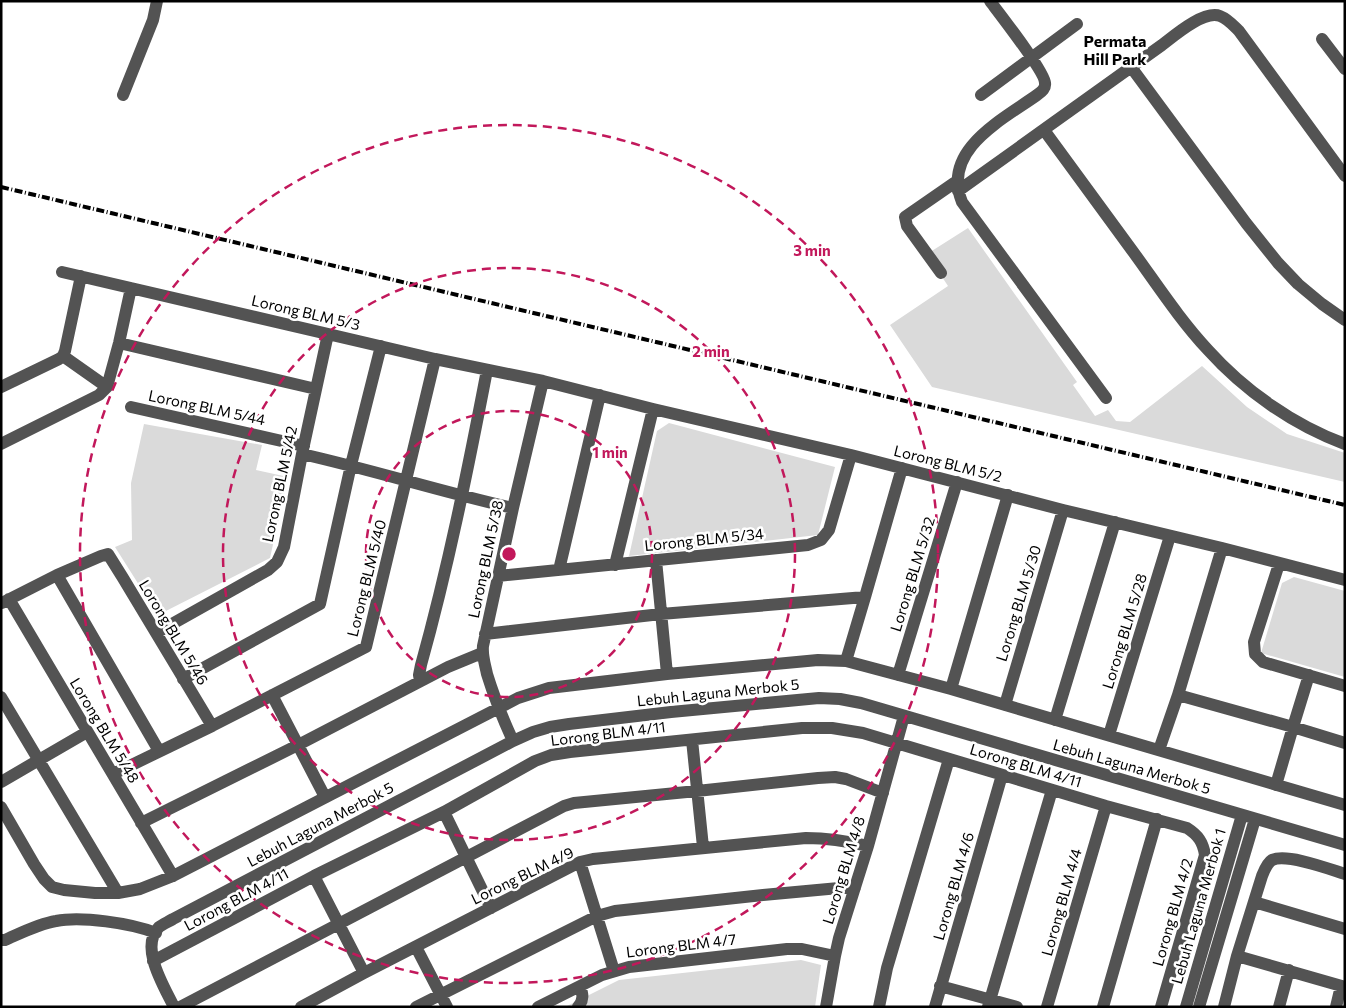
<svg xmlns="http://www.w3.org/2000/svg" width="1346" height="1008" font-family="Commissioner,sans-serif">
	<rect width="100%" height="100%" fill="#fff"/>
	<!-- green -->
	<path fill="#dadada" d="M968,228l109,154 -4,3 22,31 13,-6 8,11 14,1 72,-56 45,41 40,27 58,19v29l-413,-95 -42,-62 58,-39 -21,-32z
		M669,423l166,44 -17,68 -189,21 28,-125z
		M144,424l118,21 -6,25 32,7 -18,81 -112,57 -43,-68 17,-7 -1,-57z
		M1294,577l51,14v86l-84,-24 21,-70z
		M801,960l20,5 -6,42h-250l54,-27z"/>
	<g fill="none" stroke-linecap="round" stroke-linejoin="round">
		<!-- minor -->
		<path stroke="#535353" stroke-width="12" d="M990,1c9,12 55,71 55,82 1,6 -4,9 -8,12 -35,25 -96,55 -75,107l144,196
			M1322,39l23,30
			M1131,67l115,156 32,40 20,21 24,20 23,16
			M123,95l30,-75 4,-19
			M981,95l96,-71
			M1044,130c30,41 60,82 90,123 24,33 46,67 74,97 36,40 85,75 137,94
			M958,191l204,-146c13,-10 42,-35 58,-29 8,3 13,9 19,15l106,145
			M62,272l373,87 108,22 110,28 198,46 212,55 159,38 123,32
			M941,273l-34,-47 -2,-9 52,-36
			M119,343l197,46
			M63,356l44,31
			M1,387l58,-28 4,-3 2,-5 16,-75
			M131,407l173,39
			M1,444l98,-49 8,-8 12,-44 12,-55
			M302,454c71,16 140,38 211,54
			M1222,548l-44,147 115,32 52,16
			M656,560l11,114
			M1279,564l-25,78 1,12 8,8 82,24
			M615,565l38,-156
			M559,570l41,-175
			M57,575l102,176
			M498,576l310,-31 13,-5 8,-10 22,-75
			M9,599l164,277
			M2,603l55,-28 44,-19 7,-2 15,24 89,148
			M156,633l112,-63 9,-8 7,-15 18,-93 26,-120
			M485,634l176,-20 204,-17 37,-129
			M846,661l19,-64
			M898,675l59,-193
			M183,679l137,-75 31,-139 30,-119
			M420,681l-1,-6 2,-10c27,-97 47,-196 66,-295
			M951,689l57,-194
			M272,695l53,102
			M1,697l117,196
			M1005,705l58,-195
			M1055,720l60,-198
			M1109,735l61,-199
			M692,740l11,107
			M513,741c-10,-22 -19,-44 -26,-67 -2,-10 -5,-18 -4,-28l30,-138 30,-127
			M1159,750l19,-55
			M113,774l99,-48 154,-79 69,-288
			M1,782l86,-50
			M1276,785l17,-58 16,-52
			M1,807l33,57 10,15 8,8 12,3 31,3h23l22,-4 33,-13 345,-178 31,-10 118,-14 151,-14 28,1 105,28 394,116
			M444,812l47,96
			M141,823l157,-78 150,-78 34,-14
			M580,862l34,109
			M314,876l50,97
			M1254,902l91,27
			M1,940h4c16,-7 33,-16 51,-19 25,-5 75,2 100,12
			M416,947l31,60
			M1237,956l108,31
			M153,961l161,-85 130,-64 91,-51 16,-6 19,-3 232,-24h30l31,5 243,73 81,22c11,7 16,14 18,27l-44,152
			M940,986l77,21
			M174,1007c-10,-21 -35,-60 -15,-80 4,-3 9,-5 14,-8l340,-178 20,-9 17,-5 19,-3 102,-12 148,-14 21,1 21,4 484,142
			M180,1007l384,-201 10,-3 123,-12 121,-13 17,-1 11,2 37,14
			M301,1007l63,-34 216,-111 13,-3 213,-21c21,0 41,3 62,8
			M416,1007l181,-91 18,-5 148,-16 76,-7h16
			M538,1007l64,-32 27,-8 158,-18h15l33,7
			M578,1007c6,-7 5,-13 2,-21
			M826,1007l9,-51 4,-18 29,-92 36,-130
			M879,1007l8,-39 62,-209
			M935,1007l67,-232
			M988,1007l64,-217
			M1047,1007l59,-201
			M1103,1007l54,-188
			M1186,1007l56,-192
			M1199,1007l56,-188
			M1224,1007l13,-51 25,-80c2,-5 5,-13 10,-16 15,-7 57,9 73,14
			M1279,1007l10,-37
			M1336,1007l5,-21"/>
		<!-- rail -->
		<path stroke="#000" stroke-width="4" stroke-dasharray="8 2.5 1 2.5" stroke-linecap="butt" d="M1,187l1344,318"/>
	</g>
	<!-- distance rings -->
	<g fill="none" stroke="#c2185b" stroke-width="2.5" stroke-dasharray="9 6">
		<circle cx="509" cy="554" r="143"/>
		<circle cx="509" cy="554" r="286"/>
		<circle cx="509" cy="554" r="429"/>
	</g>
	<g text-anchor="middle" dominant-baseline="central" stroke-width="5" stroke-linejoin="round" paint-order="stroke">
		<!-- street labels -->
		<g font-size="15" fill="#000" stroke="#fff">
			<text transform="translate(306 312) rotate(13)">Lorong BLM 5/3</text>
			<text transform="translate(207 407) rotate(12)">Lorong BLM 5/44</text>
			<text transform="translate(948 463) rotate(14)">Lorong BLM 5/2</text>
			<text transform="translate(279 484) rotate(-78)">Lorong BLM 5/42</text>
			<text transform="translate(704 539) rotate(-6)">Lorong BLM 5/34</text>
			<text transform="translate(485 559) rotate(-78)">Lorong BLM 5/38</text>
			<text transform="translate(912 574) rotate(-73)">Lorong BLM 5/32</text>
			<text transform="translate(366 578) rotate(-76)">Lorong BLM 5/40</text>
			<text transform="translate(1018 603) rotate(-73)">Lorong BLM 5/30</text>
			<text transform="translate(1124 631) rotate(-73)">Lorong BLM 5/28</text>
			<text transform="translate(174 632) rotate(59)">Lorong BLM 5/46</text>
			<text transform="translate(718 692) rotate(-6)">Lebuh Laguna Merbok 5</text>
			<text transform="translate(105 730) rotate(59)">Lorong BLM 5/48</text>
			<text transform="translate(608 733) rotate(-7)">Lorong BLM 4/11</text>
			<text transform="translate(1026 765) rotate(17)">Lorong BLM 4/11</text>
			<text transform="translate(1132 766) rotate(16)">Lebuh Laguna Merbok 5</text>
			<text transform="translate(320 824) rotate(-28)">Lebuh Laguna Merbok 5</text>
			<text transform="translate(843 870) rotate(-73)">Lorong BLM 4/8</text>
			<text transform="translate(522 875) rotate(-26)">Lorong BLM 4/9</text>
			<text transform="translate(953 886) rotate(-74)">Lorong BLM 4/6</text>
			<text transform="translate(236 899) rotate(-28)">Lorong BLM 4/11</text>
			<text transform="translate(1061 902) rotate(-74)">Lorong BLM 4/4</text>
			<text transform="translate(1198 906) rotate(-74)">Lebuh Laguna Merbok 1</text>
			<text transform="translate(1172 912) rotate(-74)">Lorong BLM 4/2</text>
			<text transform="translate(681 945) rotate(-7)">Lorong BLM 4/7</text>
		</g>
		<!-- neighbourhood labels -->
		<g font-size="16" font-weight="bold" fill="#000" stroke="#fff">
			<text x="1115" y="40">Permata<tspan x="1115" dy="18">Hill Park</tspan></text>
		</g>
	</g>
	<circle cx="509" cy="554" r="8" fill="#c2185b" stroke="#fff" stroke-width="2.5"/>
	<g font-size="15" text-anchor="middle" font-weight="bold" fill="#c2185b" stroke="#fff" stroke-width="5" stroke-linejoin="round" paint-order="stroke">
		<text x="812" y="256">3 min</text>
		<text x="711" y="357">2 min</text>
		<text x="610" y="458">1 min</text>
	</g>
	<!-- border -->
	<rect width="1346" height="1008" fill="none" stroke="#000000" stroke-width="5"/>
</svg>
